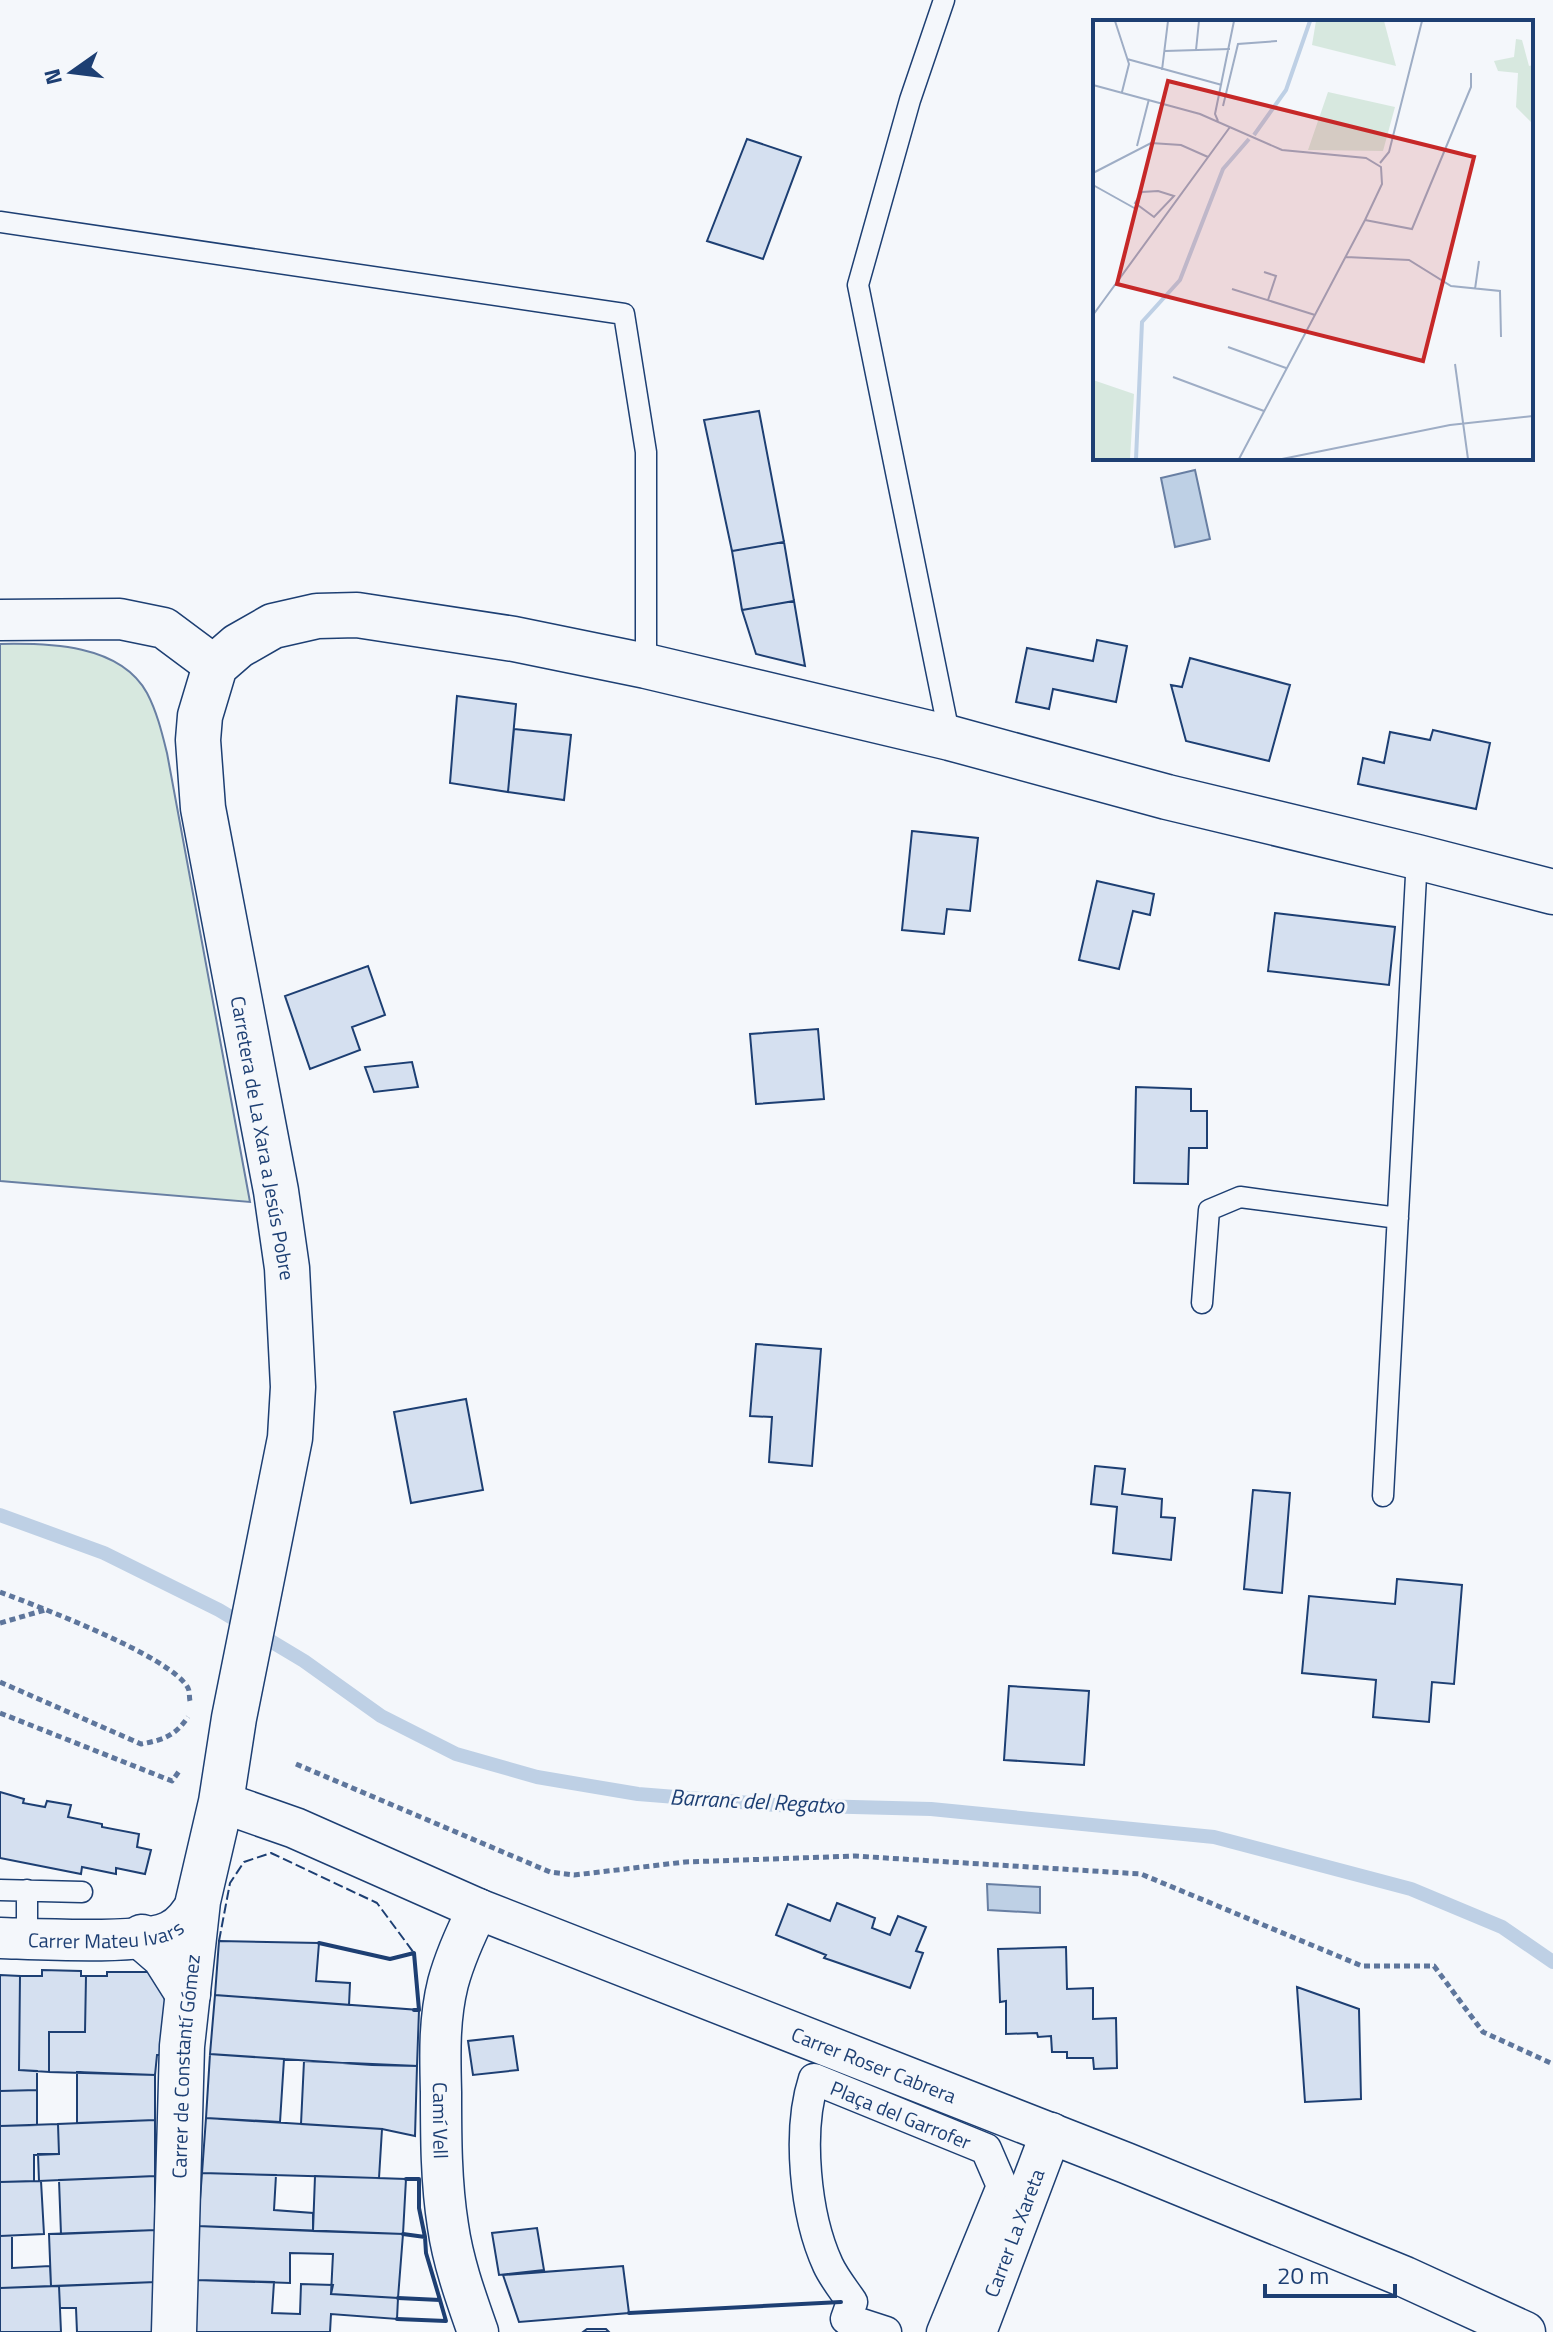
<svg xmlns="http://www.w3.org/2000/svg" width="1553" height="2332" font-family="'Titillium Web',sans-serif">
	<rect width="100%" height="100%" fill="#f4f7fb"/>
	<!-- green -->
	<path fill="#d7e8df" stroke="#687fa3" stroke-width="2" d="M0,644c49,-1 120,0 147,49 10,19 15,40 20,60l83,449 -250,-21z"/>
	<!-- water -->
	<path fill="#bed0e5" stroke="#687fa3" stroke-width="2" d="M1195,470l15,69 -35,8 -14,-69z
		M987,1884l53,3v26l-52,-3z"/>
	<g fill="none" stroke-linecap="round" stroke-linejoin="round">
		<!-- stream -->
		<path stroke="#bed0e5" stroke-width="14" d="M0,1515l104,38 115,57 85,51 77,55 75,38 81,23 101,17 138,11 155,4 283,28 197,52 91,38 51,35"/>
	</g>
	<!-- building -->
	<path fill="#d5e0f0" stroke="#1d3f73" stroke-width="2" d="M747,139l54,18 -38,102 -56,-18z
		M759,411l25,131 -52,9 -28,-131z
		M784,542l10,59 -52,9 -10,-59z
		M794,601l11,65 -49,-12 -14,-44z
		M1097,640l30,6 -11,56 -63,-13 -4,20 -33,-7 11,-54 66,13z
		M1190,658l100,27 -21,76 -83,-20 -15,-56 11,2z
		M457,696l59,8 -8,88 -58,-9z
		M514,729l57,6 -7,65 -56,-8z
		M1433,730l57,13 -14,66 -118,-25 5,-26 21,5 6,-31 40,8z
		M912,831l66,7 -8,73 -23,-2 -3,25 -42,-4z
		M1097,881l57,13 -4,21 -17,-4 -14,58 -40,-9z
		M1275,913l120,14 -6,58 -121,-14z
		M368,966l17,49 -33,12 8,23 -50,19 -25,-73z
		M818,1029l6,70 -68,5 -6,-70z
		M412,1062l6,25 -44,5 -9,-25z
		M1136,1087l55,2v22h16v37h-18l-1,36 -54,-1z
		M756,1344l65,5 -9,117 -43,-4 3,-45 -22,-1z
		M466,1399l17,91 -72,13 -17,-91z
		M1095,1466l30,3 -3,25 40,5 -1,18 14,1 -4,42 -58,-7 4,-46 -26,-3z
		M1253,1490l37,3 -8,100 -38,-4z
		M1397,1579l65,6 -8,99 -22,-2 -3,40 -56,-5 3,-37 -74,-7 7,-77 86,8z
		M1009,1686l80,5 -5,74 -80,-5z
		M0,1792l24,7 -1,4 22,4 2,-6 24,4 -3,12 34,7v3l37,7 -2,13 14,3 -6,24 -29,-6v6l-34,-7 -1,7 -81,-16z
		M837,1903l38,15 -3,10 18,7 8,-19 28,11 -10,24 7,2 -13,35 -77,-27 -9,-3 2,-3 -50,-20 12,-31 42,17z
		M219,1941l100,2 -3,38 34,2 -1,22 -134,-10z
		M1066,1947l1,42 26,-1v31l23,-1 1,50 -23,1 -1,-11h-26v-6h-15l-1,-16 -13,1 -1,-4 -31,1v-33l-6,1 -2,-53z
		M42,1970l39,1v5h5l-1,56h-36v40l-30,-2 1,-94h22z
		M107,1972h43l18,21 -6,62h-5l-2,20 -106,-3v-40h36l1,-56h21z
		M0,1975l20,1 -1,94 18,1v19l-37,1z
		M1297,1987l62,22 2,90 -56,3z
		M215,1995l204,15 -2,56 -45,-1 -162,-11z
		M513,2036l5,34 -45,5 -5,-34z
		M210,2054l74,5 -4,63 -74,-4z
		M304,2061l113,5 -2,70 -33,-7 -81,-5z
		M77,2072l78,3v45l-78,3z
		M37,2090v35l-37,1v-35z
		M206,2118l176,11 -3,49 -177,-5z
		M155,2120v56l-116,5 -1,-27h21l-1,-30z
		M58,2124l1,30 -25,1v26l-34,1v-56z
		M202,2173l74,2 -2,35 39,3v18l-115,-5z
		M155,2176v54l-94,4 -2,-54z
		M315,2176l91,3 -3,55 -90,-3z
		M41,2181l3,53 -44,2v-54z
		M198,2226l205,8 -5,64 -67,-4 2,-40 -43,-1v30l-94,-3z
		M537,2228l7,42 -45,5 -7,-42z
		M155,2230l1,52 -105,4 -2,-52z
		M0,2236h12v32l38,-2 1,20 -51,2z
		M623,2266l6,47 -110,9 -16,-47z
		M196,2280l78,2 -2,31 28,1 1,-30 32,1 -2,9 67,4 -1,21 -66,-5 -1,18h-136z
		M156,2282v50h-79l-1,-24h-16l-1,-22z
		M59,2286l2,46h-61v-44z
		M587,2329h19l3,3h-26z"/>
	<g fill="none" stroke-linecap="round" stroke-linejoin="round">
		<!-- service casing -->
		<g stroke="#1d3f73" stroke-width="23">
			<path id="service" d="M944,0l-34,100 -52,185 92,453
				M0,222l624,92 22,138v214
				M1202,1303l7,-93 31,-13 158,21
				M1383,1496l34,-639
				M0,1890l82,2
				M27,1890v49"/>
		</g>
		<!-- pedestrian casing -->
		<g stroke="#1d3f73" stroke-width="33">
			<g id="pedestrian">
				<path id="s1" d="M886,2332l-40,-13 6,-17c-8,-12 -18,-24 -24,-37 -23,-50 -31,-134 -14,-186l172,70 16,37 -60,146"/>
			</g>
		</g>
		<!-- minor casing -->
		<g stroke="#1d3f73" stroke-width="43">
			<g id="minor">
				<path d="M0,620l120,-1 44,9 51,38"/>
				<path id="s2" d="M221,1802l74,26 183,81 648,254 279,114 120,55"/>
				<path id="s3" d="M478,1909c-12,24 -23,48 -30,74 -9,36 -8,72 -7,109 0,45 0,90 7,134 5,36 18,72 30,106"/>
				<path id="s4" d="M0,1938c36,1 141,7 169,-6 14,-6 22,-18 29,-31"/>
				<path id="s5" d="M976,2332l75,-199"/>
			</g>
		</g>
		<!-- secondary casing -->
		<g stroke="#1d3f73" stroke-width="47">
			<g id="secondary">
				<path d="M142,1937l22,19 24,38"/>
				<path id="s6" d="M174,2332l8,-286 16,-145 23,-99 13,-84 56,-280 3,-51 -6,-119 -11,-77 -73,-383 -5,-68 2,-24 15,-50 23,-20 35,-20 44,-10 40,-1 157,24 132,27 304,72 217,59 250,60 136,35"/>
			</g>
		</g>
		<!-- path -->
		<path stroke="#5e769c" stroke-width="5" stroke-dasharray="6 4" stroke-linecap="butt" d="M0,1592c37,14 171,64 188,96 2,4 1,9 2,13
			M0,1623l45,-13
			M0,1682l141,62c22,-4 34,-8 47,-27
			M0,1713l172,68 8,-11
			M296,1764l254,108 24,3 111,-13 170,-6 286,18 221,92h72l49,66 70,32"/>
		<!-- service -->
		<use href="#service" stroke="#f4f7fb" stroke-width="20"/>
		<!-- pedestrian -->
		<use href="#pedestrian" stroke="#f4f7fb" stroke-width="30"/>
		<!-- minor -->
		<use href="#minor" stroke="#f4f7fb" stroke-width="40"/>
		<!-- secondary -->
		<use href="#secondary" stroke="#f4f7fb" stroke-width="44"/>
		<!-- fence -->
		<path stroke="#1d3f73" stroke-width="2" stroke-dasharray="10 4" stroke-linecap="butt" d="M219,1941l11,-58 14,-21 27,-9 106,50 37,50"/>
		<!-- wall -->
		<path stroke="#1d3f73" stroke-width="4" d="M319,1943l71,16 24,-6 5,57h-5
			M403,2234l22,3 -6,-29v-29h-13
			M398,2298l42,2 -14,-47 -1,-16
			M629,2313l212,-11
			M397,2319l49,2 -6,-21"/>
	</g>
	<g text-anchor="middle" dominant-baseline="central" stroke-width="6" stroke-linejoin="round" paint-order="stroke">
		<!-- street labels -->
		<g font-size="20" fill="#1d3f73" stroke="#f4f7fb">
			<text transform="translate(263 1138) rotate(80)">Carretera de La Xara a Jesús Pobre</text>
			<text stroke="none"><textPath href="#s4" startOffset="106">Carrer Mateu Ivars</textPath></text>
			<text stroke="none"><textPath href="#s2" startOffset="704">Carrer Roser Cabrera</textPath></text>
			<text stroke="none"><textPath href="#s6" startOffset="266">Carrer de Constantí Gómez</textPath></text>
			<text stroke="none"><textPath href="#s1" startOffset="388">Plaça del Garrofer</textPath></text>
			<text stroke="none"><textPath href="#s3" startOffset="218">Camí Vell</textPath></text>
			<text stroke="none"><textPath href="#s5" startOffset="106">Carrer La Xareta</textPath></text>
		</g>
		<!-- water labels -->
		<g font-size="22" font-style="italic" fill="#1d3f73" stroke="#f4f7fb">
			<text transform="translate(757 1801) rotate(3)">Barranc del Regatxo</text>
		</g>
	</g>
	<!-- overview -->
	<g transform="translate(1093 20)">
		<rect width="440" height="440" fill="#f4f7fb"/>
		<path d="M223,1h68l12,45 -84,-21zM423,19l6,1 7,26 4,-1v59l-17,-17 2,-34 -20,-2 -4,-10 20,-4zM235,72l67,15 -12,44 -75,-1zM0,360l41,14 -4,65h-37z" fill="#d7e8df"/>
		<path fill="none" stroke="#bed0e5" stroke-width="4" d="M161,115l32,-45 24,-69M43,439l6,-137 38,-42 43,-111 26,-30"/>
		<path fill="none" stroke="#9eadc5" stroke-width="2" d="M22,1l14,43 -7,28M103,30l3,-29M72,31l65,-2M34,39l95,26M69,50l6,-49M0,65l107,29 82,36 84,8 15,9 1,17 -17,36 -126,239M130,86l15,-62 39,-3M125,101l-3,-7 19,-93M44,126l12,-47M287,143l9,-11 33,-131M0,153l58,-30 30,2 27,12M0,165l43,24M65,171l16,5 -20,21 -19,-14 7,-11zM272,200l47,9 59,-142v-14M253,237l63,3 42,26 49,5 1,46M171,252l12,4 -8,24M139,269l83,26M382,269l4,-28M0,295l137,-188M135,327l58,21M362,344l13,95M80,357l91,34M189,439l168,-34 83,-9"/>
		<path fill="#c62828" fill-opacity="0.15" stroke="#c62828" stroke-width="4" d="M75,61l306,76 -51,204 -306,-77z"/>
		<rect width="440" height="440" fill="none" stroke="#1d3f73" stroke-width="4"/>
	</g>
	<!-- north arrow -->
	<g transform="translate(72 72) rotate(256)" stroke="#f4f7fb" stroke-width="6" paint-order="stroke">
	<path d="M0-6L14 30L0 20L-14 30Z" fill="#1d3f73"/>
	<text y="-12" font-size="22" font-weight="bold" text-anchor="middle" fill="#1d3f73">N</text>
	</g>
	<!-- scale -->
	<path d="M1265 2284v12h130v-12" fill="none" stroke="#1d3f73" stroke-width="4"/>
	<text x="1277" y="2284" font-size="24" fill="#1d3f73" stroke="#f4f7fb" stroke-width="6" paint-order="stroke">20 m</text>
</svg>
